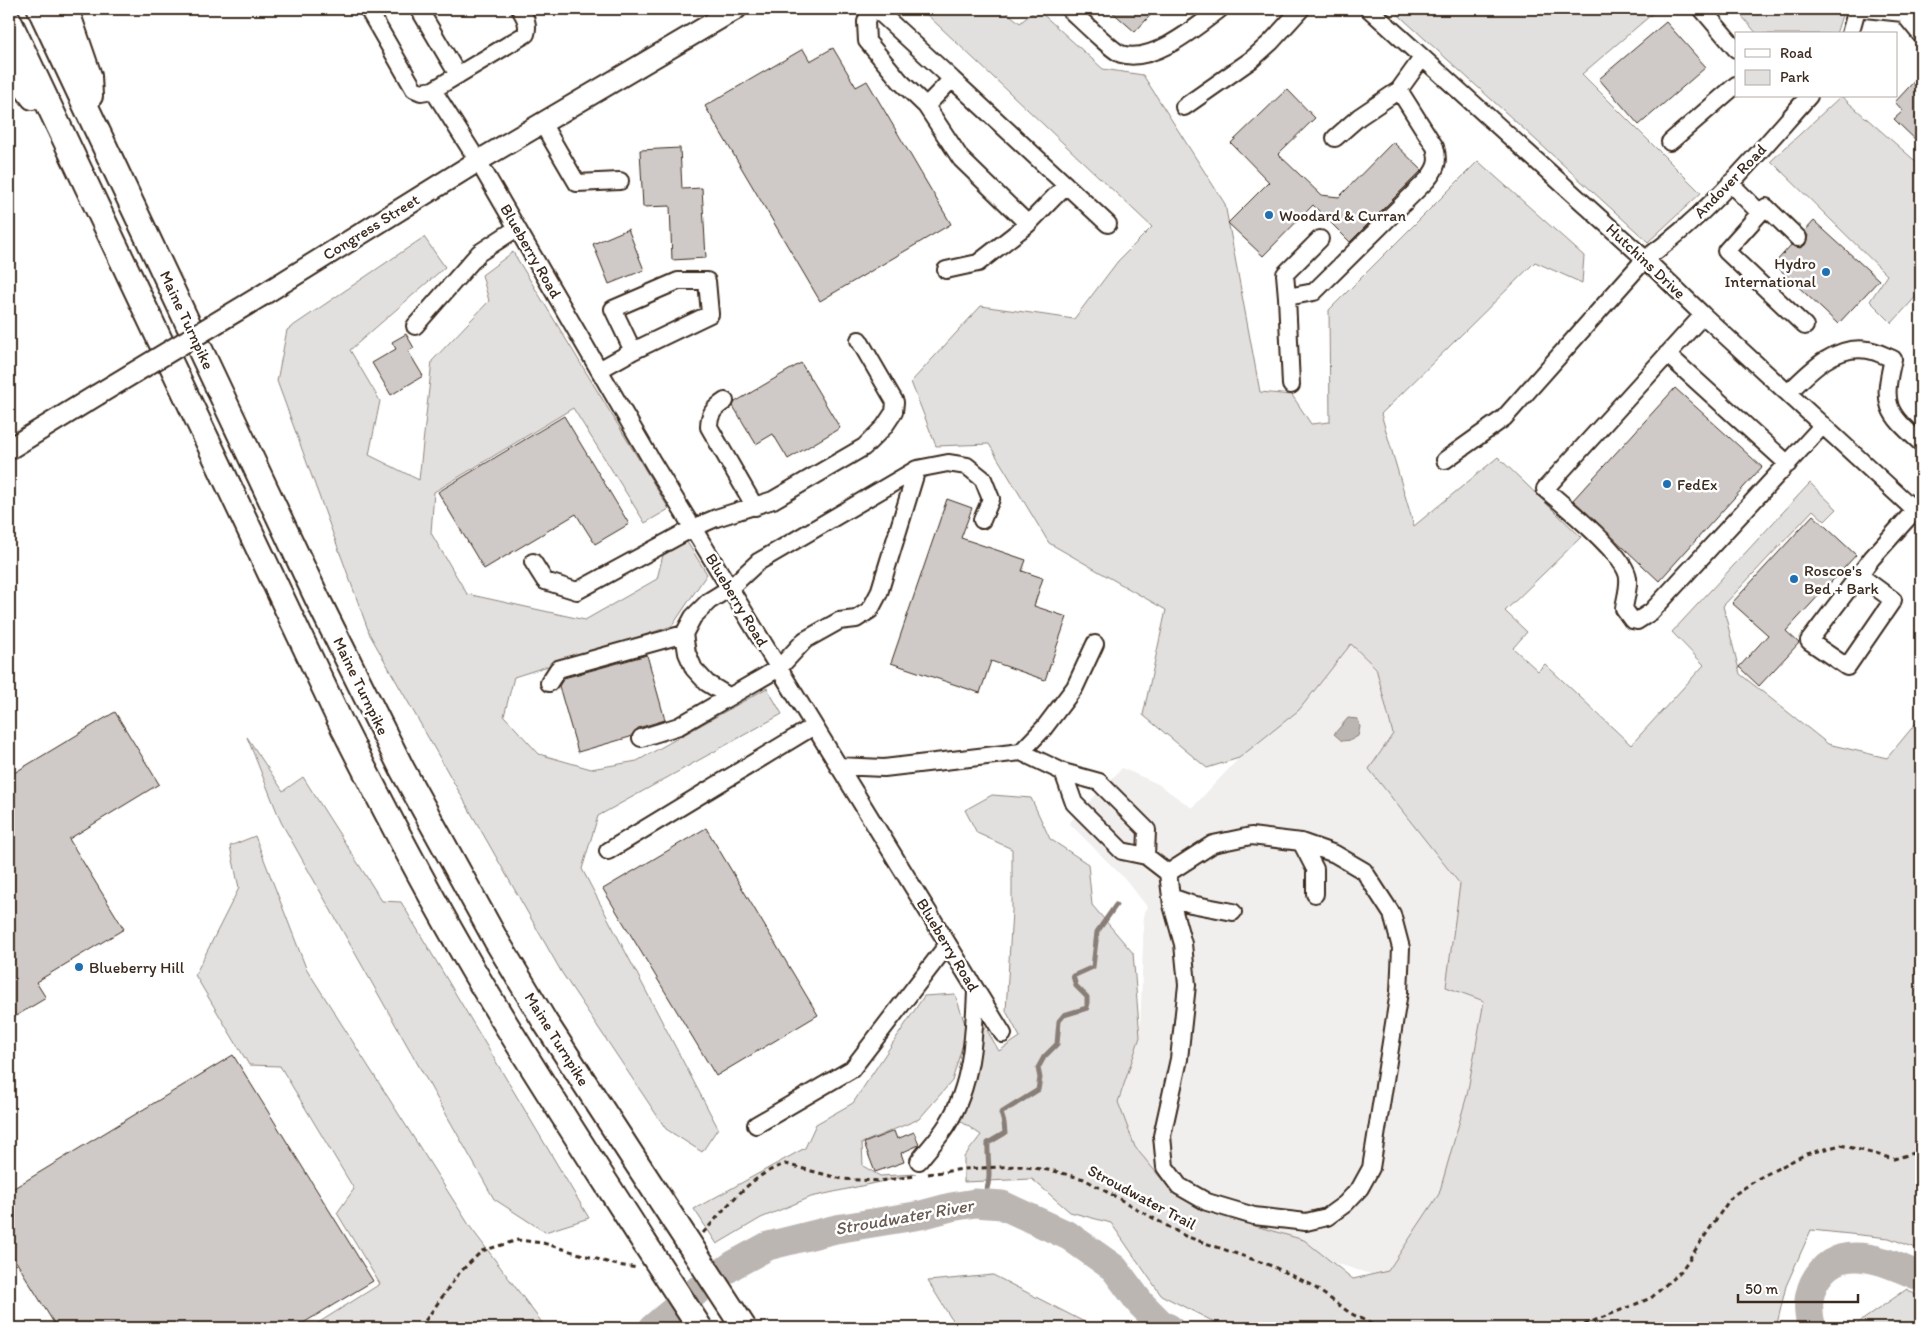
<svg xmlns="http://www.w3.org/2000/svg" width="1930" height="1337" font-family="Itim,sans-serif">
	<rect width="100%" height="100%" fill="#fff"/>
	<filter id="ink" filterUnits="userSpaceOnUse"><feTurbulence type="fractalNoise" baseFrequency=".02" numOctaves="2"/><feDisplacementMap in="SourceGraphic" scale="10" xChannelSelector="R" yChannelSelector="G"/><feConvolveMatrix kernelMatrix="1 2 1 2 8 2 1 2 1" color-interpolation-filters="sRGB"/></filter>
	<g filter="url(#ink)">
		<!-- built -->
		<path fill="#f1efee" d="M1351,644l25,24 17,66 -24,35 91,115 -14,103 38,14 -17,94 -28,99 -56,84 -51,-16 -28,-22 -66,-19 -64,-27 -39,-47 -17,-45 22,-65 4,-126 4,-3 -21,-27 -58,-58 53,-55 36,16 34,24 47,-50 60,-48z"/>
		<!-- green -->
		<path fill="#e2e0de" stroke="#8e857e" d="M921,9h82l17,14 17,-14 66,60 40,6 82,129 35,188 32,3 19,29 19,-2 -1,-112 149,-149 106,95 -2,27 -47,-21 -154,152 33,112 84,-69 83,80 -76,74 22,21 -14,16 25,23 7,-7 86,81 73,-80 -32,-33 138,-149 27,26 -12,12 -12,-11 -90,96 17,68 88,70 59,14 34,-41v533l-32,-12 -78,-8 -25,56 -10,42h-550l-65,-33 -50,-72 -41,-11 -38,-33 -68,3v-25l17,-22 -22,-15 12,-44 9,-58 19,33 21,-14 -14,-26 6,-100v-62l-35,-16 -12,-23 27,-15 39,3 19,41 38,25 4,41 41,48 7,84 -22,65 17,45 39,47 64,27 66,19 49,39 35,-8 51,-77 28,-99 17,-94 -38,-14 14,-103 -91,-115 24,-35 -17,-66 -25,-24 -52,66 -60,48 -32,10 -64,-53 23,-105 -117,-67 -60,-99 -53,2 -25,-64 70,-76 93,13 44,-58 34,-34z
			M1392,9h266l-76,65 119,119 -53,49z
			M1736,9h108l-8,25h-79z
			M1841,96l80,70v125l-29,32 -22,-22 17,-26 -116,-114z
			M424,237l21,30 -95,83 30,51 -11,54 50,25 13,-119 57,-60 -7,-26 31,-23 156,257 -24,14 -72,-115 -139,84 -3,41 36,61 118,26 72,-41 6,-24 24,-13 20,32 -35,52 -158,51 -10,39 35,38 52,15 46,-8 130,-73 15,26 -184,102 -16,53 136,259 -16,24 -36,-23 -104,-156 -192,-338 -93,-254 10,-51z
			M247,737l36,54 20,-14 79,124 19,1 188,316 -44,14 -51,-33 -213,-377z
			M255,836l51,132 165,260 75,100h-236l70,-44 -43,-71 17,-24 -74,-123 -31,-1 -54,-90 44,-87 -9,-42z
			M955,994l12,36 -15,51 -33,38 -57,24 1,23 17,10 36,-2 -105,23 -50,21 -44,26 -23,-35 111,-61 11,-24 37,-21 71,-107z
			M993,1275l103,53h-139l-29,-47z
			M1907,1289l14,10v29h-70z"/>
		<!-- water -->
		<path fill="#bcb6b3" stroke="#887e77" d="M1348,718l10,1 2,8 -2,9 -7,4 -9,1 -8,-7z"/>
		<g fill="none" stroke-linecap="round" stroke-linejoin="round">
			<!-- stream -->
			<path stroke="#887e77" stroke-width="5" d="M975,1203c3,-4 9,-7 11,-12 6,-13 1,-33 2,-48l17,-10 -1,-10 -3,-10 37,-23 2,-12 -2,-10 6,-11 13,-13 2,-23 5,-6 23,-7v-11l-11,-11 -3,-10 20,-9 4,-35 19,-27"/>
			<!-- river -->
			<path stroke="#bcb6b3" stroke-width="29" d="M653,1328l45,-38 35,-25 35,-19 68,-17 85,-14 30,-8 24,-4 27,2 67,31 45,32 27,36 21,21 7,3
				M1812,1328c-5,-16 -5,-30 2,-45 23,-45 73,-21 107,-6"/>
		</g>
		<!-- building -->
		<path fill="#cfcac7" stroke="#3b2a1e" d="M1109,9h47l-21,23z
			M1666,22l40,45 -67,58 -40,-46z
			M833,48l23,39 11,-6 84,143 -131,77 -115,-195 98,-57 7,12z
			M1921,74v71l-27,-26 9,-8 -8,-9z
			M1287,89l28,29 -37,36 43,41 18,2 54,-55 29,28 -72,72 -37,-37 -50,51 -35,-33 41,-41 -38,-39z
			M680,148l2,41 20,-1 4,70 -34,2 -2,-54 -27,1 -3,-57z
			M1814,221l65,59 -41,44 -64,-60 17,-19 9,3 5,-3 3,-9 -3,-5z
			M628,229l16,41 -35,14 -16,-40z
			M406,334l8,14 -6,3 15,25 -32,19 -19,-32 24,-14 -4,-7z
			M801,363l39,65 -52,31 -15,-25 -17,10 -23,-38 2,-4z
			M1675,388l87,79 -103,114 -86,-81z
			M564,416l65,108 -34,20 -19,-30 -92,55 -46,-77z
			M947,499l25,9 -11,30 65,22 -4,11 21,7 -9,28 33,11 -22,63 -54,-19 -11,32 -89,-30z
			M1813,515l43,40 -70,76 13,12 -40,43 -20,-19 29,-32 -36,-32z
			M647,655l18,65 -27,8 -8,9 -52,15 -19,-66 5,-8z
			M115,712l44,72 -90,55 55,90 -88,53 10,16 -37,22v-244z
			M706,828l112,187 -102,61 -113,-187z
			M233,1055l140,226 -78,47h-238l-48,-78v-59z
			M894,1131l3,8 17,-7 5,13 -18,8 3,9 -29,10 -11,-29z"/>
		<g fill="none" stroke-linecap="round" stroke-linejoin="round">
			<!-- minor casing -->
			<g stroke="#3b2a1e" stroke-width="20">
				<path id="minor" d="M368,9l46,80 7,3 12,-2
					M419,9l39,66
					M520,9c5,8 9,15 6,25l-93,56 45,71 175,302 350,571
					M870,9l-4,13 1,19 33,40 26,25 35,53 67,65 38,-39
					M876,9l76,70 -26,27
					M1069,9c9,8 43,42 52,45 32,10 75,-27 99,-45
					M1369,9l276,250 58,56 218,201
					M1702,9l34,40
					M1865,9l38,4 18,22
					M1850,34l7,-25
					M952,79l156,145
					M1184,107l67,-47 20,-18 30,-33
					M542,123l35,60 43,-2
					M1335,138l24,-21 40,-27 23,-32
					M1670,142l66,-57
					M1730,183l30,30 6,-6 32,31
					M1760,213l-34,38 79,75
					M946,270l32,-7 50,-39
					M1287,297l-2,-23 35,-35
					M1703,315l-158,174c19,17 81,66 83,89 1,11 -3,21 -4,31l8,11 5,1 14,-9 172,-187
					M415,326l64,-73 38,-25
					M1667,354l121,110
					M599,370l34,-19 77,-37 -3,-33h-29l-65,28 20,42
					M1291,385l-4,-88 27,-5 113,-112c10,-12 12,-19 8,-33l-36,-57
					M1788,393c21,-21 47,-49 80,-43 8,1 17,6 25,9 -11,46 -7,53 28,84
					M725,401c-11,7 -16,13 -16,26l46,80
					M1445,460l59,-42 141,-159c63,-44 113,-106 164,-163
					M533,562l12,19 32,10 116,-63 23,-10 57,-18 91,-53 20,-20 10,-15 1,-10 -36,-62
					M1859,575l34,25 -46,67 -38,-26 63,-83 43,-48
					M549,683l9,-14 126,-35
					M730,697l-23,-14 -13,-14 -7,-16 -3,-19 9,-17 16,-16 21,-13 28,-26 159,-93 31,-6 19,3 16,13 8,20 -9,21
					M641,738l38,-12 100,-58 26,-28 34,-19 17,-2 14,-9 9,-17 38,-124
					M1021,752l23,-24 31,-41 20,-43
					M838,766l46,2 137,-16 42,20 36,10 48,48 -1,26
					M1063,772l11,31 48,48 24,5 22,17 4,32 11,39 4,41 -8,74 -17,77 3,31 14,19 28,16 47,14 52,6 21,-5 18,-13 15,-16 11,-20 28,-176 2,-44 -9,-34 -28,-43 -29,-17 -34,-12 -50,-6 -38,8 -45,29
					M1301,842l14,27v25
					M608,851l206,-125
					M1171,897l20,7 42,8
					M756,1125l96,-56 96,-125
					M919,1161c9,-12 20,-23 28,-36 25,-40 27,-88 29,-134"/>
			</g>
			<!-- major casing -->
			<g stroke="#3b2a1e" stroke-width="24">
				<path id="major" d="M261,296l217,-135 258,-152
					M9,449l88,-54"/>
			</g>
			<!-- highway casing -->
			<g stroke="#3b2a1e" stroke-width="28">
				<path id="highway" d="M40,9l277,589 85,171 94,171 49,82 130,200
					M66,9l23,67 1,20
					M9,21l331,700c43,86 88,172 136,254 54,91 111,178 168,267
					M9,65l24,32"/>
			</g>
			<!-- path -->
			<path stroke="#3b2a1e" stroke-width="3" stroke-dasharray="5 4" stroke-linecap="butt" d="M928,1174l36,-5 56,-3 34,5 30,8 101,57 87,30 38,18 40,29 29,15
				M703,1233c24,-26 47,-58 82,-69l57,15 38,2 35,-5
				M420,1328l40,-56 22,-21 36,-11 25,3 74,22 21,3
				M1576,1328l75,-30 30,-27 51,-75 27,-18 47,-24 35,-9 53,14 27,-8"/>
			<!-- minor -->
			<use href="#minor" stroke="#fff" stroke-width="16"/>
			<!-- major -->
			<use href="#major" stroke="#fff" stroke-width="20"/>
			<!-- highway -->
			<use href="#highway" stroke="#fff" stroke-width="24"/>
			<!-- major-bridge casing -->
			<g stroke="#3b2a1e" stroke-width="24" stroke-linecap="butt">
				<path id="major-bridge" d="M97,395l164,-99"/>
			</g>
			<!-- highway-bridge casing -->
			<g stroke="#3b2a1e" stroke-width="28" stroke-linecap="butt">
				<path id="highway-bridge" d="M675,1222l69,106
					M644,1242l56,86"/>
			</g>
			<!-- major-bridge -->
			<use href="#major-bridge" stroke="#fff" stroke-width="20"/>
			<!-- highway-bridge -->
			<use href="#highway-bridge" stroke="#fff" stroke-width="24"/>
		</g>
	</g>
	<!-- markers -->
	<g fill="#1f6fb2" stroke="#fff" stroke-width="2">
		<circle cx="1269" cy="215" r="5"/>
		<circle cx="1826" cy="272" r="5"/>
		<circle cx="1667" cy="484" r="5"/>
		<circle cx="1794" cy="579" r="5"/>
		<circle cx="79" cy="967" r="5"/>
	</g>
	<g text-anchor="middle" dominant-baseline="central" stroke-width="5" stroke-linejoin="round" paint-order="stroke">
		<!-- street labels -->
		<g font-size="16" fill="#3b2a1e" stroke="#fff">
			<text transform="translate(1730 181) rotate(-46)">Andover Road</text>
			<text transform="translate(371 227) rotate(-32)">Congress Street</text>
			<text transform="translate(531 251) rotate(60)">Blueberry Road</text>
			<text transform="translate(1646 261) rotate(43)">Hutchins Drive</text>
			<text transform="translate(187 320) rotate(65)">Maine Turnpike</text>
			<text transform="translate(737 600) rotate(59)">Blueberry Road</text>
			<text transform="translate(361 686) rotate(64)">Maine Turnpike</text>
			<text transform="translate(948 945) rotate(59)">Blueberry Road</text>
			<text transform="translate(557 1039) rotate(58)">Maine Turnpike</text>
			<text transform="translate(1142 1197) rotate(28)">Stroudwater Trail</text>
		</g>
		<!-- poi labels -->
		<g font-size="16" fill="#3b2a1e" stroke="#fff" text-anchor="start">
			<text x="1279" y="215">Woodard &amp; Curran</text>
			<text x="1816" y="263" text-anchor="end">Hydro<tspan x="1816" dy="18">International</tspan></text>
			<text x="1677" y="484">FedEx</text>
			<text x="1804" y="570">Roscoe's<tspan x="1804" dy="18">Bed + Bark</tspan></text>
			<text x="89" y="967">Blueberry Hill</text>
		</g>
		<!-- water labels -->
		<g font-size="18" font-style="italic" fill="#685b52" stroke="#fff">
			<text transform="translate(904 1217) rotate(-10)">Stroudwater River</text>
		</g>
	</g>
	<!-- margin -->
	<rect width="1930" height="1337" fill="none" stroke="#fff" stroke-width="30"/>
	<rect x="15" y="15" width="1900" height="1307" fill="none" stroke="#3b2a1e" stroke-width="2" filter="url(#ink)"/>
	<!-- legend -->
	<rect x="1735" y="32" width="162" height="65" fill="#ffffff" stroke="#b1aaa5"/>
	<rect x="1745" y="49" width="25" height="8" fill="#ffffff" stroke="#b1aaa5"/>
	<text x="1780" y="58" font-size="15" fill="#3b2a1e">Road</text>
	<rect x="1745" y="70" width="25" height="15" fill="#e2e0de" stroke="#b1aaa5"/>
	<text x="1780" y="82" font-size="15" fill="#3b2a1e">Park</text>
	<!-- scale -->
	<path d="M1738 1294v8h120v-8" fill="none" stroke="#3b2a1e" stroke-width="2.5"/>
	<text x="1745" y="1294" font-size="15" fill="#3b2a1e" stroke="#ffffff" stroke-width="4" paint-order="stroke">50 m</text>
</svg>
